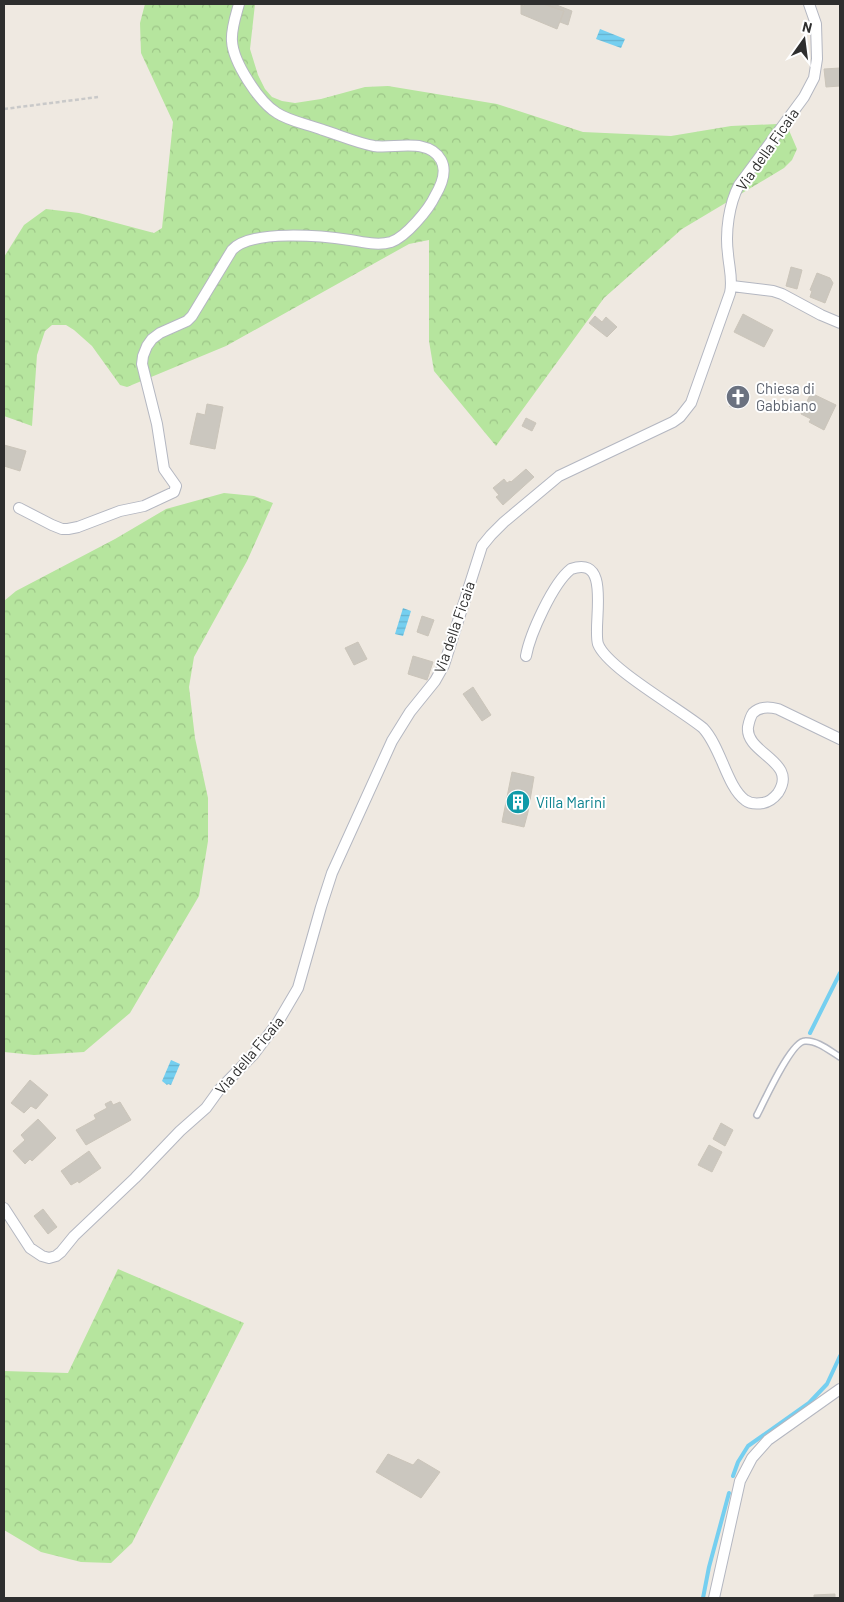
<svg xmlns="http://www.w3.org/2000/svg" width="844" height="1602" font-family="Barlow,sans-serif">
	<defs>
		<pattern id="forest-crowns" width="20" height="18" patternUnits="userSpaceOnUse" patternTransform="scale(1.25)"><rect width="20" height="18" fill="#b6e59e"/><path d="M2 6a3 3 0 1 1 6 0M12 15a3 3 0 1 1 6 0" fill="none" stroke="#9dc588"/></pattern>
		<pattern id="water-rules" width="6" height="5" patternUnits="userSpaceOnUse" patternTransform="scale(1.25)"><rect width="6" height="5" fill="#75cff0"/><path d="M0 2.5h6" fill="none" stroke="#66b2ce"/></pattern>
	</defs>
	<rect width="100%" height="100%" fill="#efe9e1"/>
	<!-- forest -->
	<path fill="url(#forest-crowns)" d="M145,4h110l-5,45 8,26 7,14 7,8 10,4 13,2 26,-4 44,-12 23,-1 109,18 86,28 88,4 60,-10 46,-2 11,4 9,21 -5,11 -8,8 -102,61 -78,69 -108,148 -62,-75 -5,-30v-101l-20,4 -183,102 -99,41 -7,-2 -28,-39 -18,-16 -8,-5h-14l-7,6 -8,24 -5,71 -28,-10v-159l20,-32 22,-16 33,4 75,20 8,-5 11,-106 -32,-69 -1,-30z
		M224,493l30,3 19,7 -26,58 -53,96 -5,30 6,51 13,60v43l-9,55 -69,117 -46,39 -50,3 -30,-3v-451l12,-10 99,-52 51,-30z
		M118,1269l126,54 -112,220 -21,20 -30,-1 -40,-10 -37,-22v-159l64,2z"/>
	<!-- water -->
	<path fill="url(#water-rules)" d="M600,29l25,10 -4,9 -25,-9z
		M403,608l8,3 -8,25 -8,-2z
		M171,1060l9,4 -9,21 -3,-1 -1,1 -5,-4z"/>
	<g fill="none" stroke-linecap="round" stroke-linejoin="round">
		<!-- stream -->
		<path stroke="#75cff0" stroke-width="4" d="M810,1033l30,-60
			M733,1476l5,-14 10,-16 61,-43 18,-19 13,-28
			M703,1598l6,-31 20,-74"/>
	</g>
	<!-- building -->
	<path fill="#cbc7bf" stroke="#cbc5ba" d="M524,4h20l20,7 -7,18 -36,-15v-9l3,1z
		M544,4h10l18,7 -4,14 -8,-3 4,-11z
		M840,68v18l-14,1 -2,-18z
		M791,267l11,3 -5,19 -11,-3z
		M817,273l13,5 3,5 -8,20 -15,-6 2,-6 -2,-1z
		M743,314l30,16 -9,17 -30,-15z
		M595,316l7,6 4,-5 11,10 -10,10 -18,-14z
		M745,388l4,13 -19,6 -4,-13z
		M811,393l25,12 -12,25 -15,-8 2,-3 -10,-5z
		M207,404l16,3 -8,42 -25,-5 7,-31 8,2z
		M526,418l10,5 -4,8 -10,-5z
		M4,445l22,6 -6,20 -16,-5z
		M526,469l8,8 -31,28 -7,-8 3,-2 -6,-7 11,-9 3,4 3,-2 1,1z
		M422,616l12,4 -6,16 -11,-4z
		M358,642l9,17 -13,6 -9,-17z
		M413,656l20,6 -6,18 -19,-6z
		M473,687l18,28 -9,6 -19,-27z
		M512,772l22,5 -6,35 -4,15 -22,-5z
		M30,1080l18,15 -12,14 -5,-3 -7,7 -13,-10z
		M111,1101l2,4 7,-3 11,18 -45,25 -10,-15 20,-11 -2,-4 13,-7 -2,-4z
		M38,1119l18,19 -24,23 -2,-2 -5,5 -12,-13 12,-11 -4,-5z
		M721,1123l12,7 -8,16 -12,-7z
		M709,1145l13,7 -10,20 -14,-7z
		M89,1151l12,17 -22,15 -1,-2 -7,4 -10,-14z
		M43,1209l14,18 -9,7 -14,-18z
		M388,1454l25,11 5,-6 22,13 -19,26 -45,-26z
		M835,1594v4h-21v-3z"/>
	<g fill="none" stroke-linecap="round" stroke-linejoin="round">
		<!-- lane casing -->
		<g stroke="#b4b7c1" stroke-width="8">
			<path id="lane" d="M757,1115c7,-13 34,-74 48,-74 12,-1 25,10 35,16"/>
		</g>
		<!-- street casing -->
		<g stroke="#b4b7c1" stroke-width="12">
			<path id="street" d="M732,286l41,5 9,3 39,21 19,8
				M19,508l33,17 10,4h6l10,-2 42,-16 24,-5 30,-14 2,-6 -12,-17 -7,-45 -15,-60 1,-8 4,-10 5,-7 8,-6 27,-12 5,-5 40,-66c19,-21 91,-14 118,-10 13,2 28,6 41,2 15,-5 38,-33 44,-46 6,-10 12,-25 6,-36 -12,-23 -47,-11 -67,-14 -17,-3 -35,-11 -51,-16 -15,-6 -32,-8 -46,-17 -18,-11 -44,-51 -45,-72 -1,-12 4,-26 7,-37
				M526,656c4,-22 27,-73 45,-87 42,-15 21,56 27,75 9,24 82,65 105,84 18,19 24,59 42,72 5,4 12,4 18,3 6,-1 11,-5 15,-10 21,-32 -33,-39 -30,-66 1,-5 2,-10 5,-14 7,-7 17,-6 25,-4l62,30
				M4,1208l26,40 12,8 7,2 7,-2 5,-4 13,-16 61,-58 45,-47 26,-23 13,-18 35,-36 24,-32 20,-34 23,-81 11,-34 60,-132 18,-29 25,-31 9,-16 38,-119 9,-11 13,-13 55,-46 114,-54 7,-5 11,-14 39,-110c3,-13 -1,-26 -2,-39 -3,-22 1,-50 11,-69l65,-88 10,-19 3,-19 -1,-35 -7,-20
				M714,1598l26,-117 12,-23 16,-18 72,-51"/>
		</g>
		<!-- path -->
		<path stroke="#c9c9c9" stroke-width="2.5" stroke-dasharray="4 2.5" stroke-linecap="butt" d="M4,109l94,-12"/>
		<!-- lane -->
		<use href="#lane" stroke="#fff" stroke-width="5"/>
		<!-- street -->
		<use href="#street" stroke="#fff" stroke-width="10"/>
	</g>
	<!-- icons -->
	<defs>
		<g id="church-disc" transform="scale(1.25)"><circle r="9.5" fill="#6b7280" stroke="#fff"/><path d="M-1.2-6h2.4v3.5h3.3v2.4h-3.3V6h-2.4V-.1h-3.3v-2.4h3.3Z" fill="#fff"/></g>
		<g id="building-disc" transform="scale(1.25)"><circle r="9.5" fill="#0f9aa8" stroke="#fff"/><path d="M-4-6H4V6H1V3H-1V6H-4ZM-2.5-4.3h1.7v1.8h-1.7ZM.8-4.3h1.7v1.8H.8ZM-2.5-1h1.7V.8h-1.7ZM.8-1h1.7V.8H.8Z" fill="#fff"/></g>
	</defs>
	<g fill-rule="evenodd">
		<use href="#church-disc" x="738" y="397"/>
		<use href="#building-disc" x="518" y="802"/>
	</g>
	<g text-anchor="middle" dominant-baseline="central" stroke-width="4" stroke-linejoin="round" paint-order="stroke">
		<!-- street labels -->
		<g font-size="15" fill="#2e2e2e" stroke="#fff">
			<text transform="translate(767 149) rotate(-55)">Via della Ficaia</text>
			<text transform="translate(454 627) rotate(-71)">Via della Ficaia</text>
			<text transform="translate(249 1055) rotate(-50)">Via della Ficaia</text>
		</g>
		<!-- worship labels -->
		<g font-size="15" fill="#5b616d" stroke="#fff" text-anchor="start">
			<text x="756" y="388">Chiesa di<tspan x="756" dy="17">Gabbiano</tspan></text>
		</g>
		<!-- culture labels -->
		<g font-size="15" fill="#0d838f" stroke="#fff" text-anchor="start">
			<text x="536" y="802">Villa Marini</text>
		</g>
	</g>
	<!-- border -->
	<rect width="844" height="1602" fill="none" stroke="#2e2e2e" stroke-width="10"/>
	<!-- north arrow -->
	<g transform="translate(804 40) rotate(14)" stroke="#ffffff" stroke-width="4" paint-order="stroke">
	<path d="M0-4L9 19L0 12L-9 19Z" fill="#2e2e2e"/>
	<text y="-8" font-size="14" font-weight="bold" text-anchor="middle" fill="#2e2e2e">N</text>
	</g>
</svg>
